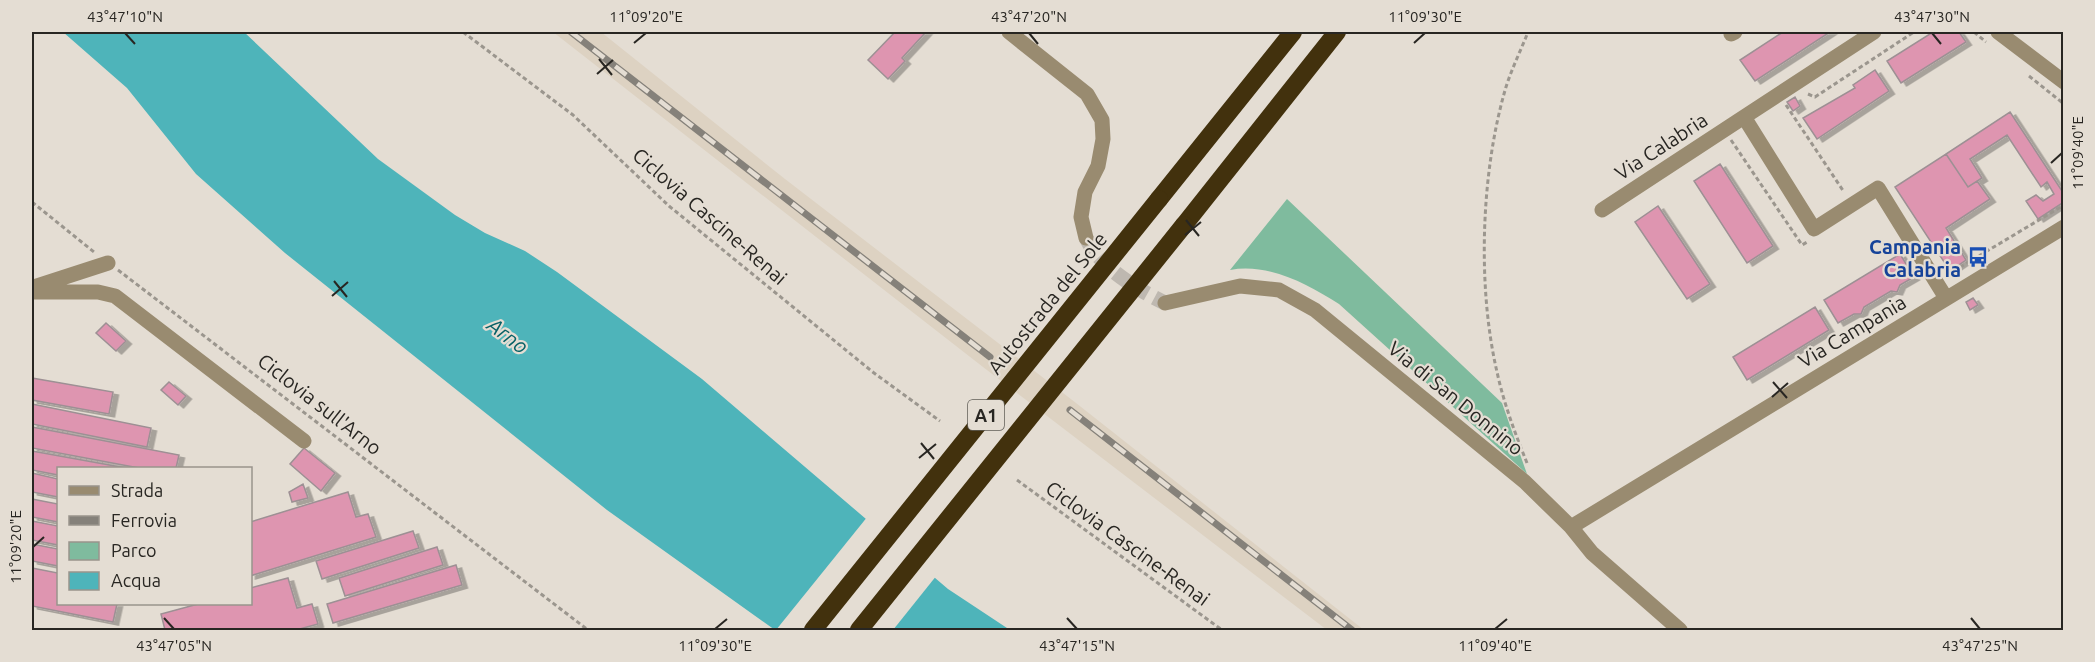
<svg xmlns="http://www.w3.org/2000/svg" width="2095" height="662" font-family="Ubuntu,sans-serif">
	<defs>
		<filter id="shadow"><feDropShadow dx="5.5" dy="3" stdDeviation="0" flood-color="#0004"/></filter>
	</defs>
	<rect width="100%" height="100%" fill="#e4ddd3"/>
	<!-- built -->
	<path fill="#ddd2c2" d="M553,32h48l184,147 291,224 288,227h-37l-344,-263z"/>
	<!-- green -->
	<path fill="#7fbb9e" d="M1287,199l215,204 25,71 -188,-170c-32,-20 -70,-41 -109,-34z"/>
	<!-- water -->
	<path fill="#4eb4ba" d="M63,32h181l134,127 77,56 30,18 40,18 32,21 145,107 246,210 62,41h-235l-168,-120 -322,-257 -89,-79 -69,-86z"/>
	<!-- pier -->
	<path fill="#e4ddd3" d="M868,516l69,59 -44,55h-117z"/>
	<!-- building -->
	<path fill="#de95b0" stroke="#9d9094" stroke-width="1.5" filter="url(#shadow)" d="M895,32h31l-24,26 3,3 -17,18 -20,-19z
		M1783,32h47l-75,49 -15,-21z
		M1933,32h26l7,10 -65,41 -14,-22z
		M1875,70l14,21 -72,48 -14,-21 52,-30 -2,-3z
		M1795,97l5,9 -7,5 -6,-9z
		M2010,112l54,82v8l-26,17 -12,-18 10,-6 7,6 11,-7 -7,-12 -6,5 -34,-52 -37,24 12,19 -14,9 -22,-33z
		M1946,154l22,33 9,-6 13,18 -44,29 20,32 -16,11 -55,-84z
		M1720,164l53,82 -26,17 -53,-82z
		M1658,206l52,78 -23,15 -52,-77z
		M1900,254l14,23 -14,8 -3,7 -6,-1 -27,16 -3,7h-7l-16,9 -14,-23z
		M1973,298l5,7 -8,5 -4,-8z
		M1815,307l14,23 -82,50 -14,-23z
		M106,323l20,18 -10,10 -20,-18z
		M32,378l81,14 -4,22 -77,-14z
		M169,382l17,14 -8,9 -17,-15z
		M32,404l119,24 -4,19 -115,-23z
		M32,427l147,28 -3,13h-37l-107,-20z
		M304,448l31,25 -14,18 -31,-27z
		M32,451l94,17h-68v7l-26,-5z
		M32,473l26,6v18l-26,-5z
		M303,484l5,14 -16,4 -3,-10z
		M348,492l8,25 12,-3 8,23 -126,39v-54z
		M32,499l26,5v18l-26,-5z
		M32,521l26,5v19l-26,-5z
		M413,531l6,17 -97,31 -6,-18z
		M32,544l26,5v17l-26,-5z
		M437,547l6,18 -98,31 -6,-18z
		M456,565l6,20 -129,38 -6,-19z
		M32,568l26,5v31h59l-4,18 -81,-16z
		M288,578l9,30 15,-4 6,20 -22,6h-131l-4,-16 37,-10h52v-16z"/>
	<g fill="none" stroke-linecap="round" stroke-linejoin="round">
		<!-- minor-tunnel -->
		<path stroke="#beb8b0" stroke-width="15" stroke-dasharray="15 8" stroke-linecap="butt" d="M1086,238c15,30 49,50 79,65"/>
		<!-- path -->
		<path stroke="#9b968e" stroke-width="3" stroke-dasharray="4.5 3" stroke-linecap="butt" d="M463,32l110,83 96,91 205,167 66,48
			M1974,32l12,10
			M2029,76l35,28
			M1808,94l7,3 99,-65
			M1786,105l58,87
			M1731,140l71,105 7,-4
			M32,202l62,50
			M118,270l470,360
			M1947,275l117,-70
			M1527,463c-12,-30 -23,-59 -30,-91 -20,-86 -16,-201 9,-285 6,-19 15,-37 22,-55
			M1017,480l205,150"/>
		<!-- minor -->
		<path stroke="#998b70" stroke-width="15" d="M1009,32l78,62 15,26 1,19 -5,27 -13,26 -4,25 5,21
			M1874,32l-130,85 70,112 64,-41 68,110
			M1998,32l66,50
			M1731,34l4,-2
			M1602,210l142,-93
			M34,287l74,-24
			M32,292h66l17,4 189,145
			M1165,303l75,-17 39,4 36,20 210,172 46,45 21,26 88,77
			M1571,527l493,-300"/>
		<!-- highway -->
		<path stroke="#42310d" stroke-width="18" d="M1159,199l134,-167
			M1184,225l153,-193"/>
		<!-- rail casing -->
		<g stroke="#85817a" stroke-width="7">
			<path id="rail" d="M571,32l419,325
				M1070,410l282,220"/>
		</g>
		<!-- rail -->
		<use href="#rail" stroke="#e4ddd3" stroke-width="4.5" stroke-dasharray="14" stroke-linecap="butt"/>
		<!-- highway-bridge -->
		<path stroke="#42310d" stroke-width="18" d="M813,630l346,-431
			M859,630l325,-405"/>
	</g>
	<!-- ticks -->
	<path fill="none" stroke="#282622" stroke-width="2" d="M125,33l10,11M1029,33l9,11M1932,33l9,11M634,43l12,-10M1414,43l11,-10M599,59l13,16M597,74l16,-14M2051,163l11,-10M1186,220l13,16M1185,235l16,-13M334,281l13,16M332,296l16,-14M1773,382l14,16M1772,397l16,-14M921,443l13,16M919,458l17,-14M33,547l11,-10M164,618l10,11M1067,618l10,11M1971,618l9,11M715,629l12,-10M1495,629l12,-10"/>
	<!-- icons -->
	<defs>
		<g id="bus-bare" transform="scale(1.62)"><path d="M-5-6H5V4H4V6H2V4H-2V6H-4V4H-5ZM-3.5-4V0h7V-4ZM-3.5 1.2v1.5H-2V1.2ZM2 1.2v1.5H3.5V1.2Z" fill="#1a4fb4" stroke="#e4ddd3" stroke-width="2.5" paint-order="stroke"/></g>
	</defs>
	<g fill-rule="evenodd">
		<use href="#bus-bare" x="1978" y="257"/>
	</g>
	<g text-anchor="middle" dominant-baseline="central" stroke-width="4.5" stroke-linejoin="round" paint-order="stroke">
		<!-- shield labels -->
		<rect fill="#e4ddd3" stroke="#605d57" stroke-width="1.5" x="968" y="400" width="36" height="30" rx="4.5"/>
		<g font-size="18" font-weight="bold" fill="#282622">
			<text x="986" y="415">A1</text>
		</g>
		<!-- street labels -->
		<g font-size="20" fill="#282622" stroke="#e4ddd3">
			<text transform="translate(1661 146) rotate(-33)">Via Calabria</text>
			<text transform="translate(710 216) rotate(41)">Ciclovia Cascine-Renai</text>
			<text transform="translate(1047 303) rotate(-51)">Autostrada del Sole</text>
			<text transform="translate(1852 331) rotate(-31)">Via Campania</text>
			<text transform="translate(1456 398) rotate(39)">Via di San Donnino</text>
			<text transform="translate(320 404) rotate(38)">Ciclovia sull'Arno</text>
			<text transform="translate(1128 543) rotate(36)">Ciclovia Cascine-Renai</text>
		</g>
		<!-- transit labels -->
		<g font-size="20" font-weight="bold" fill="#164399" stroke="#e4ddd3" text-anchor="end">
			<text x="1961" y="246">Campania<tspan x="1961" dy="23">Calabria</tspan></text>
		</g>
		<!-- water labels -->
		<g font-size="21" font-style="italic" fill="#076166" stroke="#e4ddd3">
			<text transform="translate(508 335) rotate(37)">Arno</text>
		</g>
	</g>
	<!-- border -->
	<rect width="2095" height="662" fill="none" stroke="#e4ddd3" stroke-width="66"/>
	<!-- legend -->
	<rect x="57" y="467" width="195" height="138" fill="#e4ddd3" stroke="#99948c" stroke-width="1.5"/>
	<rect x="69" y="486" width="30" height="9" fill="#998b70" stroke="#99948c" stroke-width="1.5"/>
	<text x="111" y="497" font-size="18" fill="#282622">Strada</text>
	<rect x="69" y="516" width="30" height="9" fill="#85817a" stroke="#99948c" stroke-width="1.5"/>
	<text x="111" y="527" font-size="18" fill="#282622">Ferrovia</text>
	<rect x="69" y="542" width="30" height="18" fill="#7fbb9e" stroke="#99948c" stroke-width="1.5"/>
	<text x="111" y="557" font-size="18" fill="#282622">Parco</text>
	<rect x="69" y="572" width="30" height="18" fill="#4eb4ba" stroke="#99948c" stroke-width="1.5"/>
	<text x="111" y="587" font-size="18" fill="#282622">Acqua</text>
	<rect x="33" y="33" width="2029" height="596" fill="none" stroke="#282622" stroke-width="2"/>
	<g font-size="15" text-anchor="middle" fill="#282622">
		<text x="125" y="22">43°47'10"N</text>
		<text x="646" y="22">11°09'20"E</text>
		<text x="1029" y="22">43°47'20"N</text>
		<text x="1425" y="22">11°09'30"E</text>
		<text x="1932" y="22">43°47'30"N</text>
		<text transform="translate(2078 153) rotate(-90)" y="5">11°09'40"E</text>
		<text transform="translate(16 547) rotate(-90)" y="5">11°09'20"E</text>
		<text x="174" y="651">43°47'05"N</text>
		<text x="715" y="651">11°09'30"E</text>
		<text x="1077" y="651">43°47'15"N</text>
		<text x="1495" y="651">11°09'40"E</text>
		<text x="1980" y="651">43°47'25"N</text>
	</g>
</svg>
